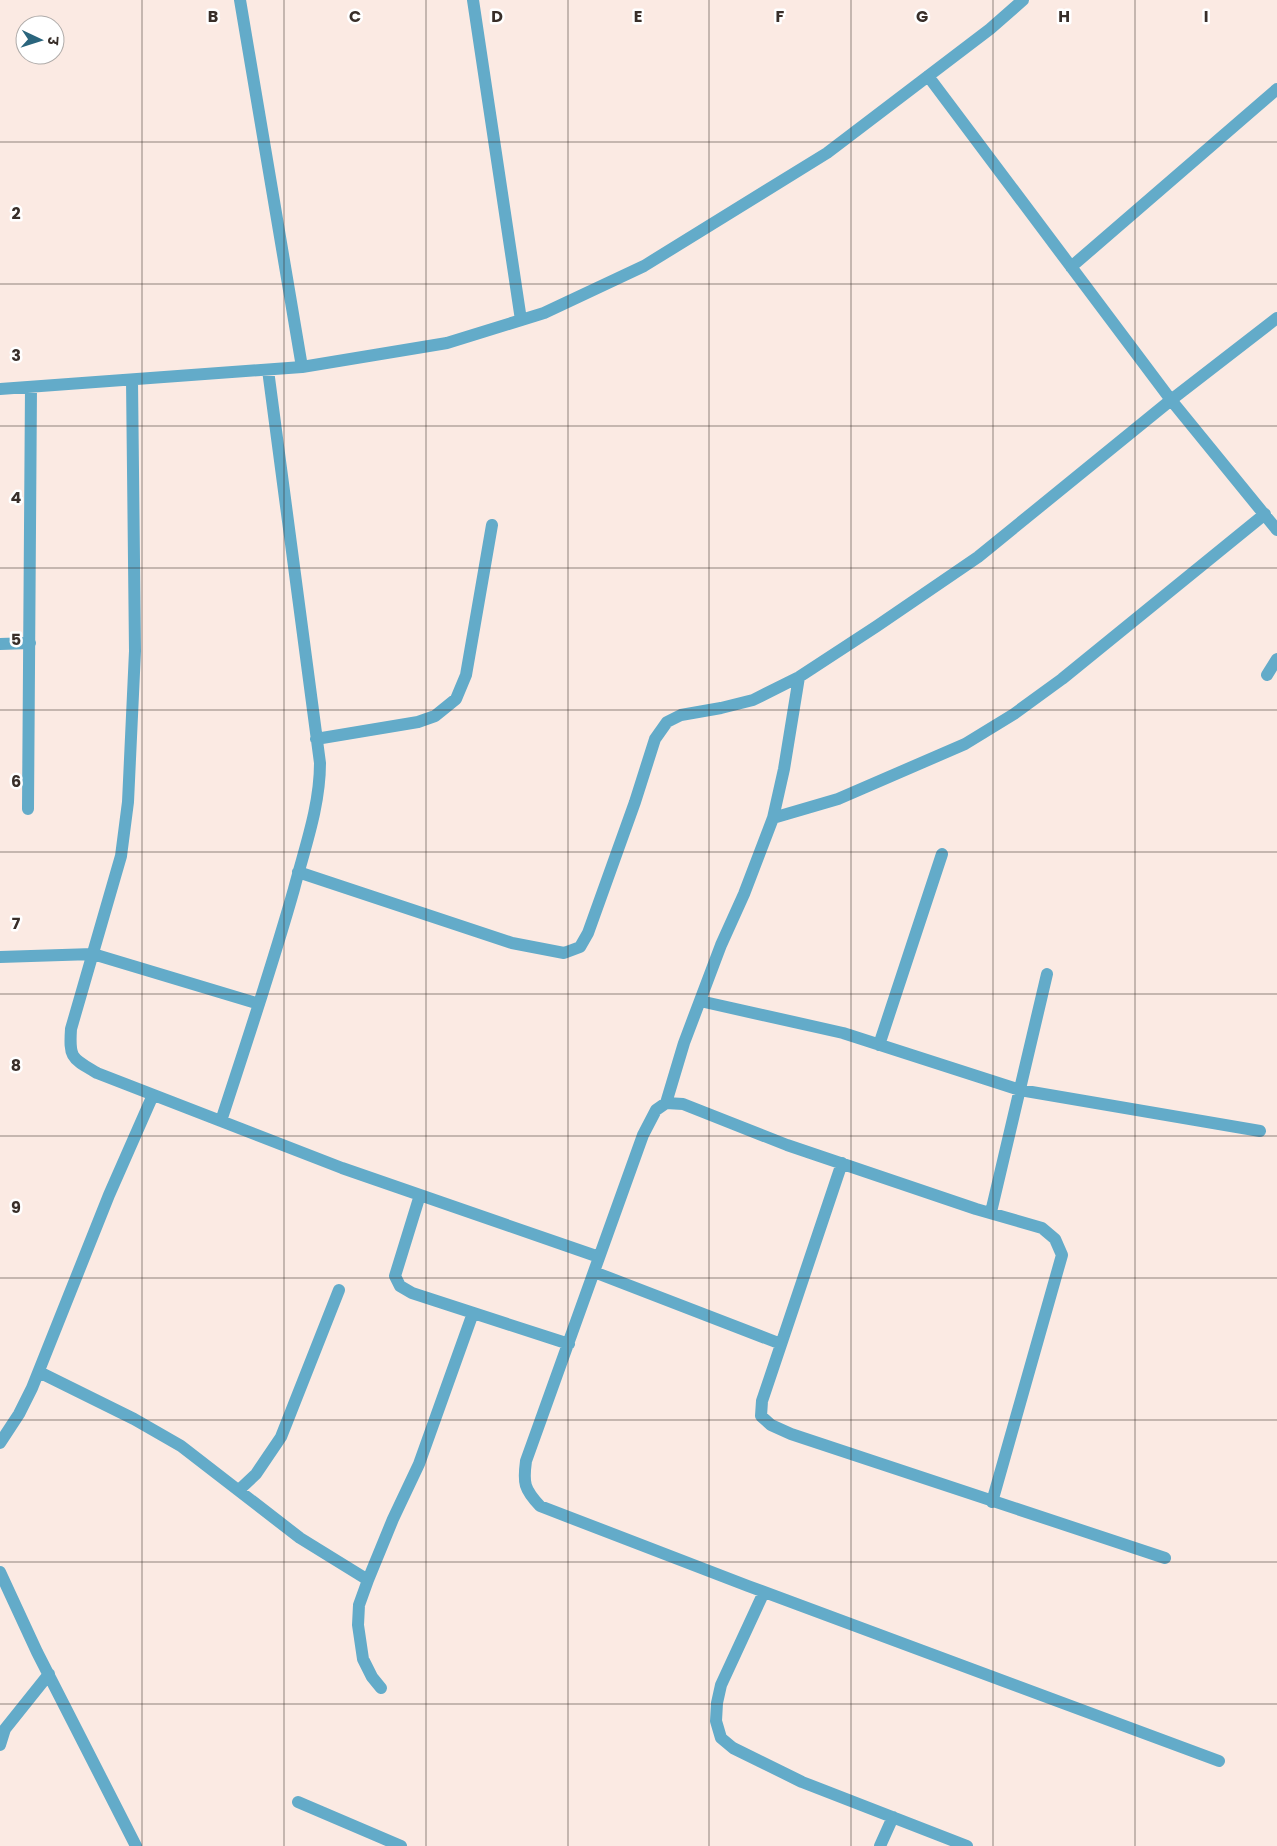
<svg xmlns="http://www.w3.org/2000/svg" width="1277" height="1846" font-family="Poppins,'Noto Sans Devanagari',sans-serif">
	<rect width="100%" height="100%" fill="#fbeae3"/>
	<g fill="none" stroke-linecap="round" stroke-linejoin="round">
		<!-- minor -->
		<path stroke="#63abc9" stroke-width="12" d="M240,0l62,367
			M473,0l48,320
			M928,76l243,324 106,130
			M1071,267l206,-178
			M132,380l3,271 -7,151 -7,54 -50,173c-2,30 1,29 26,44l245,95 257,89
			M0,389l302,-22 145,-24 97,-30 100,-47 183,-113 163,-124 33,-29
			M0,644l30,-1
			M1267,675l10,-16
			M316,739l102,-17 17,-6 21,-17 10,-24 26,-150
			M28,809l3,-422
			M773,818l65,-19 127,-55 49,-30 48,-35 203,-165
			M298,872l214,71 52,10 16,-6 8,-14 47,-131 20,-63 12,-17 14,-7 40,-7 32,-8 46,-23 78,-51 101,-69 193,-157 106,-82
			M0,957l93,-3 166,50
			M700,1001l143,32 177,57 240,41
			M879,1045l63,-191
			M666,1103l18,-60 37,-98 23,-51 29,-76 11,-49 15,-92
			M221,1121c25,-77 51,-154 73,-232 11,-42 26,-83 26,-126l-52,-393
			M842,1163l-80,238 -1,15 10,9 20,9 374,124
			M420,1195l-25,81 5,10 12,7 157,51
			M991,1212l56,-238
			M594,1272l187,72
			M39,1372l95,47 47,27 119,92 68,42
			M0,1443l19,-29 13,-26 77,-193 44,-100
			M239,1490l17,-16 25,-37 58,-147
			M992,1502l70,-247 -7,-16 -13,-11 -66,-19 -189,-64 -104,-41 -17,-1 -10,7 -13,25 -117,326c-3,22 -2,28 14,45l208,80 471,175
			M0,1572l37,80 99,194
			M764,1592l-43,93 -4,18 -1,18 5,17 12,10 69,34 165,64
			M381,1688l-9,-11 -9,-18 -5,-34 1,-20 9,-25 25,-61 26,-55 54,-151
			M0,1745l5,-16 44,-55
			M298,1802l103,44
			M880,1846l13,-29"/>
	</g>
	<!-- grid -->
	<path fill="none" stroke="#382e29" stroke-width="1" stroke-opacity="0.55" d="M142,0v1846M284,0v1846M426,0v1846M568,0v1846M709,0v1846M851,0v1846M993,0v1846M1135,0v1846M0,142h1277M0,284h1277M0,426h1277M0,568h1277M0,710h1277M0,852h1277M0,994h1277M0,1136h1277M0,1278h1277M0,1420h1277M0,1562h1277M0,1704h1277"/>
	<g font-size="16" text-anchor="middle" font-weight="bold" fill="#382e29" stroke="#fff" stroke-width="5" stroke-linejoin="round" paint-order="stroke">
		<text x="213" y="22">B</text>
		<text x="355" y="22">C</text>
		<text x="497" y="22">D</text>
		<text x="638" y="22">E</text>
		<text x="780" y="22">F</text>
		<text x="922" y="22">G</text>
		<text x="1064" y="22">H</text>
		<text x="1206" y="22">I</text>
		<text x="16" y="219">2</text>
		<text x="16" y="361">3</text>
		<text x="16" y="503">4</text>
		<text x="16" y="645">5</text>
		<text x="16" y="787">6</text>
		<text x="16" y="929">7</text>
		<text x="16" y="1071">8</text>
		<text x="16" y="1213">9</text>
	</g>
	<!-- north arrow -->
	<g transform="translate(40 40) rotate(94)"><circle r="24" fill="#ffffff" stroke="#afaba9"/>
	<path d="M0-4L9 19L0 12L-9 19Z" fill="#2a657d"/>
	<text y="-8" font-size="14" font-weight="bold" text-anchor="middle" fill="#382e29">उ</text>
	</g>
</svg>
